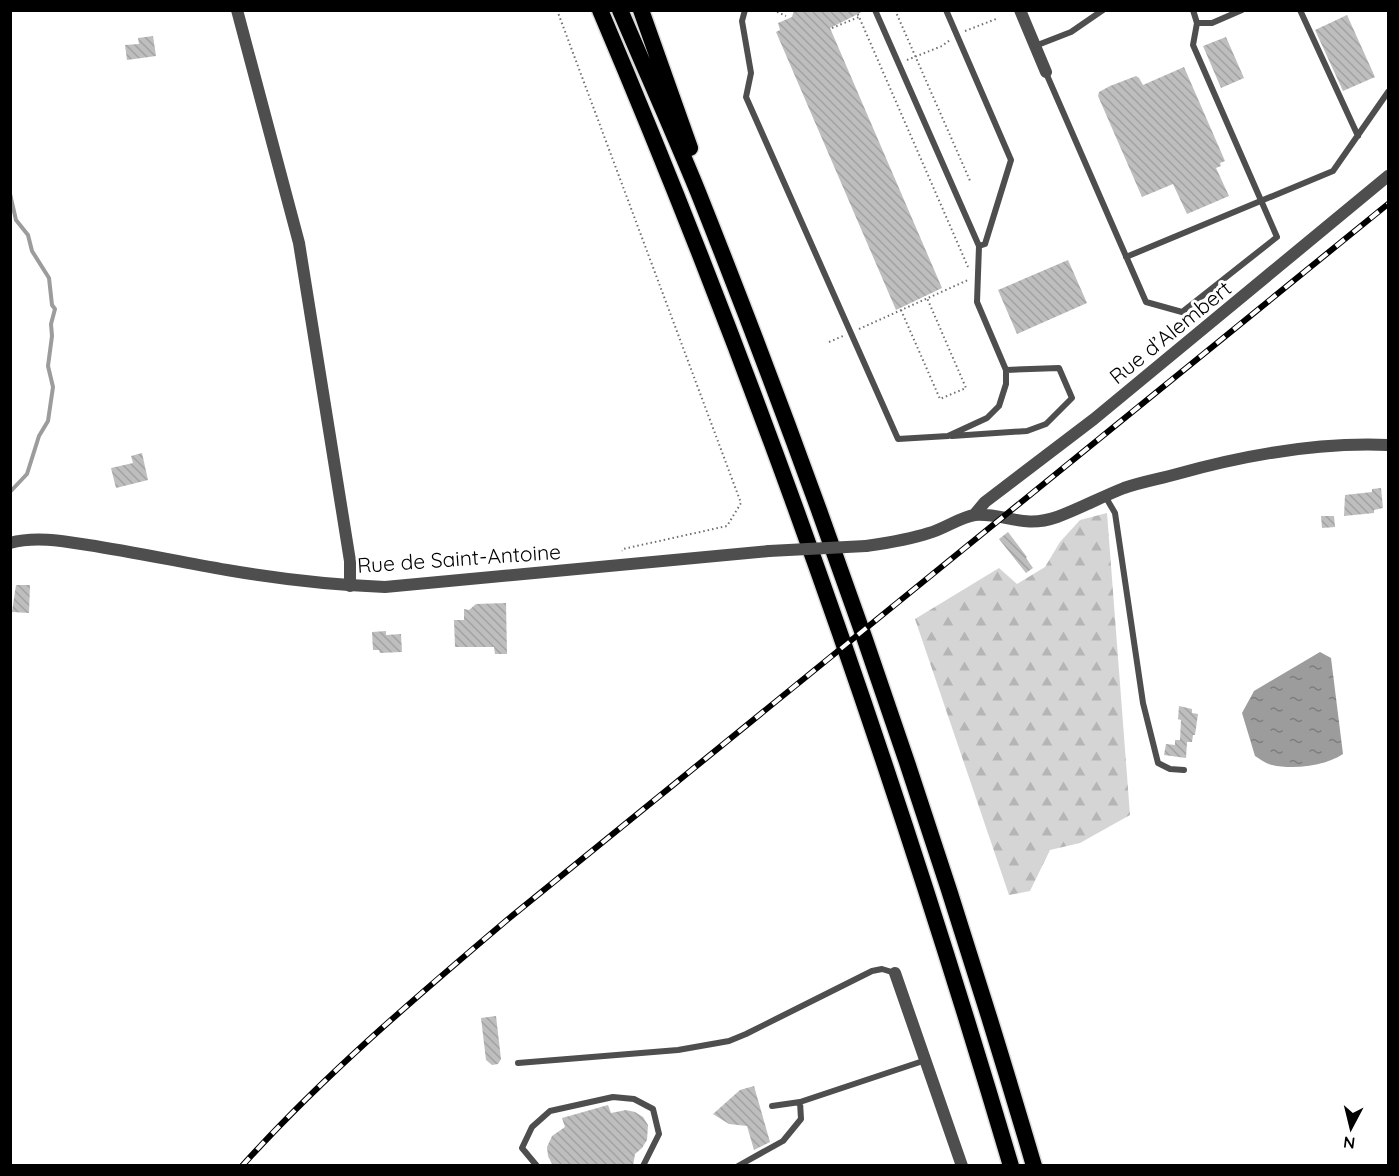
<svg xmlns="http://www.w3.org/2000/svg" width="1399" height="1176" font-family="Quicksand,sans-serif">
	<defs>
		<pattern id="forest-firs" width="22" height="20" patternUnits="userSpaceOnUse" patternTransform="scale(1.5)"><rect width="22" height="20" fill="#d5d5d5"/><path d="M5 1l3.5 6h-7zM16 11l3.5 6h-7z" fill="#b5b5b5"/></pattern>
		<pattern id="water-ripples" width="26" height="14" patternUnits="userSpaceOnUse" patternTransform="scale(1.5)"><rect width="26" height="14" fill="#9c9c9c"/><path d="M2 4q2-2 4 0t4 0M15 11q2-2 4 0t4 0" fill="none" stroke="#7d7d7d"/></pattern>
		<pattern id="building-back-hatch" width="6" height="6" patternUnits="userSpaceOnUse" patternTransform="scale(1.5)"><rect width="6" height="6" fill="#bebebe"/><path d="M-1 5l2 2M0 0l6 6M5-1l2 2" fill="none" stroke="#a2a2a2"/></pattern>
	</defs>
	<rect width="100%" height="100%" fill="#fff"/>
	<!-- forest -->
	<path fill="url(#forest-firs)" d="M1107,513l23,302 -50,28 -30,7 -20,41 -21,4 -94,-276 84,-51 18,16 28,-17 15,-25 20,-22z"/>
	<!-- water -->
	<path fill="url(#water-ripples)" d="M1320,652l11,6 12,96c-18,12 -50,16 -71,11 -6,-1 -12,-6 -17,-9l-13,-43 12,-22z"/>
	<g fill="none" stroke-linecap="round" stroke-linejoin="round">
		<!-- stream -->
		<path stroke="#9c9c9c" stroke-width="4" d="M10,194l6,26 12,15 4,16 17,27 3,27 3,4 -4,15 1,12 -4,30 5,21 -5,34 -9,15 -12,38 -17,18"/>
	</g>
	<!-- building -->
	<path fill="url(#building-back-hatch)" d="M794,10h72l-36,18 112,260 -46,22 -120,-278 4,-2 -2,-7 14,-6z
		M1347,15l28,62 -32,14 -28,-61z
		M153,36l3,20 -29,4 -2,-15 14,-1 -1,-6z
		M1226,37l18,41 -23,10 -18,-42z
		M1184,67l41,94 -5,2 1,3 -5,2 13,28 -42,18 -14,-30 -31,13 -44,-101 1,-4 11,-6 26,-10 3,2 4,7z
		M1068,260l19,43 -70,31 -19,-44z
		M142,453l6,27 -32,8 -5,-20 22,-5 -2,-7z
		M1381,488l2,20 -9,2v3l-30,3 1,-21 27,-3v-3z
		M1321,516h13l1,11 -13,1z
		M1008,532l19,25 -1,1 7,10 -7,5 -27,-34z
		M16,585h14l-1,28 -17,-1z
		M506,603l1,51h-12l-1,-7h-39l-1,-27h10v-11l5,1 7,-6z
		M386,631v4l15,-1 1,18 -22,1 -1,-3h-6l-1,-18z
		M1179,706l13,3v4l6,1 -3,21h-2l-1,7h-5l-1,16 -22,-3 2,-11 9,1v-5h5l1,-20 -3,-1z
		M496,1016l5,43 -3,5 -6,1 -6,-5 -5,-42z
		M754,1086l16,56 -16,8 -7,-24 -18,-2 -16,-10 27,-24z
		M608,1105l3,8 15,-3 9,2 8,5 5,8 -1,15 -5,8 -7,6 -2,12h-80l-5,-10 -1,-9 5,-11 13,-9 -3,-9z"/>
	<g fill="none" stroke-linecap="round" stroke-linejoin="round">
		<!-- trunk casing -->
		<g stroke="#dbdbdb" stroke-width="19">
			<path id="trunk" d="M600,10c160,376 295,764 411,1156
				M620,10c26,61 53,121 78,182 127,319 239,644 336,974
				M641,10l49,138"/>
		</g>
		<!-- path -->
		<path stroke="#707070" stroke-width="2" stroke-dasharray="1.5 3" stroke-linecap="butt" d="M557,10l184,493 -14,23 -104,23 -1,2
			M773,10l13,6
			M856,10l112,257
			M895,10l76,173
			M832,28l27,-11
			M965,31l31,-12
			M907,60l35,-14 8,-6
			M901,310l39,89 26,-11 -39,-90
			M859,329l109,-49
			M829,342l14,-6"/>
		<!-- service -->
		<path stroke="#4e4e4e" stroke-width="6" d="M745,10l-3,11 9,52 -5,24 152,342 50,-3 39,-18 12,-12 7,-22v-14l-29,-68 2,-56 -104,-236
			M946,10l65,150 -26,84 -6,2
			M1300,10l58,126
			M1197,23h15l30,-13
			M1035,46l36,-14 32,-22
			M1046,73l100,229 36,10 95,-75 -84,-192 4,-22 -4,-13
			M1126,257l207,-86 55,-79
			M952,436l75,-5 19,-7 26,-26 -13,-30 -53,2
			M1105,496l10,17 28,190 15,60 12,6 14,1
			M518,1063l160,-13 51,-9 17,-7 126,-63 10,-2 13,4
			M800,1102l126,-42
			M537,1166l-15,-18 10,-21 18,-16 63,-14 21,2 19,10 6,25 -16,32
			M738,1166l45,-25 18,-22 -1,-17 -28,4"/>
		<!-- minor -->
		<path stroke="#4e4e4e" stroke-width="12" d="M237,10l62,233 51,318v25
			M1020,10l26,62
			M895,973l67,193"/>
		<!-- tertiary -->
		<path stroke="#4e4e4e" stroke-width="12" d="M974,515l11,-13 109,-83 294,-243
			M10,543c25,-7 53,-2 78,2 46,7 92,17 139,25 52,9 105,15 158,17l384,-36
			M866,546c21,-3 42,-6 63,-13 15,-4 31,-16 46,-18 30,-2 48,14 82,2 22,-8 44,-20 67,-29 17,-6 35,-9 53,-14 68,-19 140,-32 211,-29"/>
		<!-- trunk -->
		<use href="#trunk" stroke="#000" stroke-width="16"/>
		<!-- rail casing -->
		<g stroke="#000" stroke-width="6">
			<path id="rail" d="M242,1166c81,-90 173,-168 265,-246l881,-716"/>
		</g>
		<!-- rail -->
		<use href="#rail" stroke="#fff" stroke-width="4" stroke-dasharray="11" stroke-linecap="butt"/>
		<!-- tertiary-bridge -->
		<path stroke="#4e4e4e" stroke-width="12" d="M769,551l97,-5"/>
	</g>
	<g text-anchor="middle" dominant-baseline="central" stroke-width="6" stroke-linejoin="round" paint-order="stroke">
		<!-- street labels -->
		<g font-size="21" fill="#000" stroke="#fff">
			<text transform="translate(1170 332) rotate(-39)">Rue d’Alembert</text>
			<text transform="translate(459 558) rotate(-4)">Rue de Saint-Antoine</text>
		</g>
	</g>
	<!-- border -->
	<rect width="1399" height="1176" fill="none" stroke="#000000" stroke-width="24"/>
	<!-- north arrow -->
	<g transform="translate(1351 1128) rotate(187)" stroke="#ffffff" stroke-width="4.5" paint-order="stroke">
	<path d="M0-4.5L10 22L0 15L-10 22Z" fill="#000000"/>
	<text y="-9" font-size="16" font-weight="bold" text-anchor="middle" fill="#000000">N</text>
	</g>
</svg>
